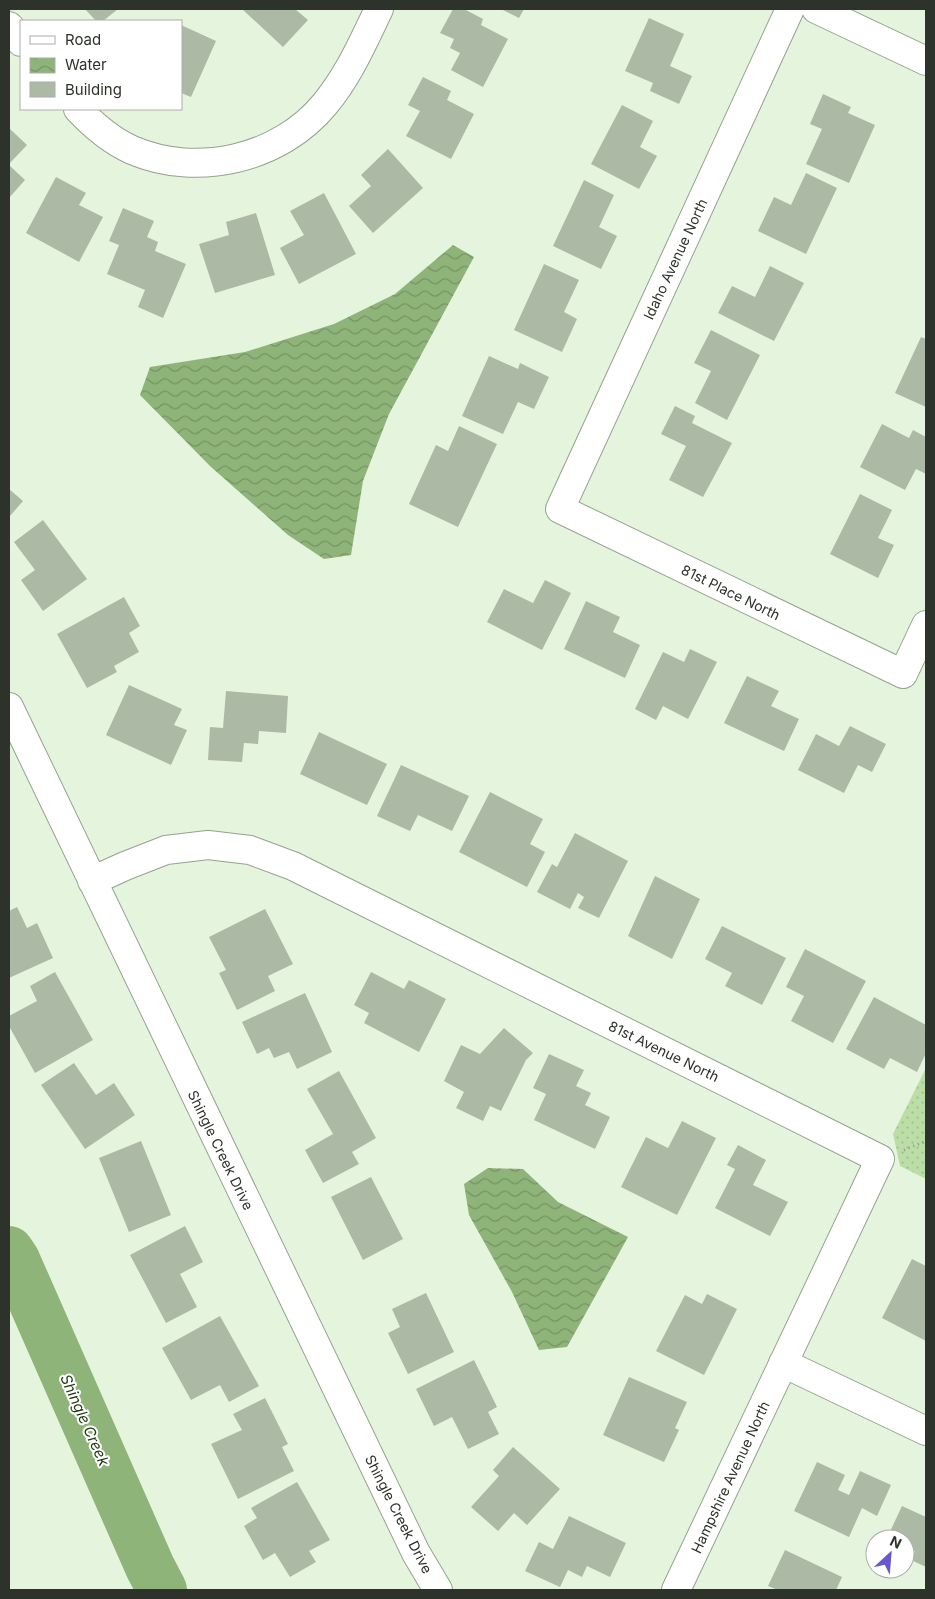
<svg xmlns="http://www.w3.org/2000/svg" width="935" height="1599" font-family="Inter,sans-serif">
	<defs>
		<pattern id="park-dots" width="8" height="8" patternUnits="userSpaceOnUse" patternTransform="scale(1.25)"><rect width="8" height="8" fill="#bbdea7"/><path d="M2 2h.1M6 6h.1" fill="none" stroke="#a1bf90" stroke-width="1.8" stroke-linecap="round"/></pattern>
		<pattern id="water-waves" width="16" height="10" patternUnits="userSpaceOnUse" patternTransform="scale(1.25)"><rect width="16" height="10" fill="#8fb479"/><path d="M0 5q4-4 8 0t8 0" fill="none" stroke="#759363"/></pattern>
	</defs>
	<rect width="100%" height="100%" fill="#e5f4dd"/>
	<!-- park -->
	<path fill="url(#park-dots)" d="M926,1068v111l-26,-13 -7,-32z"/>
	<!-- water -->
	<path fill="url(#water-waves)" d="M453,245l21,12 -85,157 -26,67 -12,74 -27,4 -36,-24 -78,-69 -70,-71 10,-28 95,-15 89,-28 61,-30z
		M488,1168l35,1 35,33 70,35 -61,110 -28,3 -27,-58 -43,-77 -5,-31z"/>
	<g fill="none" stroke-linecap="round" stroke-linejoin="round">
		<!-- river -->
		<path stroke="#8fb479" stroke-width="50" d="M9,1251l6,9 135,307 12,23"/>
	</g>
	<!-- building -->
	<path fill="#acbaa5" d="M85,9h33l-15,12h-7z
		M242,9h53l13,11 -25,27z
		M453,9h11l19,10 -2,6 27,14 -25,48 -32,-17 9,-17 -10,-5 4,-9 -14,-6z
		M501,9h23l-5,9z
		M649,18l35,16 -14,32 22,10 -13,28 -29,-13 3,-8 -28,-12z
		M181,25l35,16 -25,56 -10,-4z
		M423,77l28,14 -4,9 27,14 -23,45 -45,-23 14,-25 -12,-6z
		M823,94l28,13 -3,6 27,12 -26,58 -43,-19 16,-35 -12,-5z
		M622,105l31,16 -13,26 17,9 -18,33 -48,-25z
		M9,128l18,17 -18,19z
		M388,149l35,39 -50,45 -24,-27 22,-20 -10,-11z
		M9,165l16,15 -16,18z
		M806,173l31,15 -31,66 -48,-23 16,-34 17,8z
		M56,177l30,16 -7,12 24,12 -24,45 -53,-29z
		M584,180l30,15 -15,32 18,9 -16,33 -48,-23z
		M324,193l32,61 -57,30 -19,-36 24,-13 -14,-24z
		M123,208l31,13 -7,16 11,5 -3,9 31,13 -23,54 -25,-11 7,-17 -38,-16 12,-29 -10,-4z
		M256,213l19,62 -60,18 -16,-49 30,-9 -3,-13z
		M544,264l35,16 -15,32 13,7 -15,33 -48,-22z
		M770,266l34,17 -30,58 -56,-28 14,-27 23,11z
		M711,330l49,25 -33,65 -32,-17 16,-32 -17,-8z
		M921,337l5,2v68l-31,-14z
		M489,356l29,13 2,-6 29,14 -15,32 -16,-7 -15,32 -41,-18z
		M675,406l20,10 -3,7 40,20 -29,54 -34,-17 17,-34 -25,-12z
		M882,424l27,14 4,-8 13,7v37l-10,-5 -11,21 -45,-23z
		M459,426l38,18 -39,83 -49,-23 27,-59 12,6z
		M9,489l14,12 -14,16z
		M860,494l32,16 -14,28 16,7 -16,33 -48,-24z
		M43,520l44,59 -44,32 -22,-31 14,-10 -21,-28z
		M545,580l26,13 -29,57 -55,-28 17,-33 29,14z
		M124,597l16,29 -11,7 10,19 -25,14 3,6 -30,16 -30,-54z
		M586,601l34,16 -7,15 27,13 -15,33 -61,-29z
		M690,649l27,13 -29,57 -25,-13 -7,14 -21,-11 28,-57 21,10z
		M747,676l32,15 -8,15 28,13 -15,32 -60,-28z
		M129,685l53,24 -8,16 13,5 -16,35 -65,-30z
		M226,691l62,5 -2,37 -27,-2 -1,13 -14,-1 -2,19 -34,-2 2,-33 13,1z
		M850,726l36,18 -14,28 -14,-7 -14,28 -46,-23 18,-36 23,12z
		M319,732l68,32 -20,41 -67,-31z
		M401,765l68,31 -17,35 -34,-16 -8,16 -33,-15z
		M490,792l53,27 -13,25 15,8 -18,35 -68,-35z
		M575,833l53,28 -29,57 -21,-10 6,-11 -6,-4 -8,16 -33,-17 15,-28 5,3z
		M655,876l45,23 -28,60 -44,-23z
		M17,907l10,21 10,-5 16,35 -44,20v-67z
		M265,909l28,55 -25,12 7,15 -38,19 -18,-37 7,-3 -17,-33z
		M722,926l64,32 -24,47 -37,-19 7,-13 -27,-14z
		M805,949l61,32 -33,62 -42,-22 13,-25 -18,-9z
		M55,972l38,68 -58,33 -26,-47v-10l28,-15 -7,-15z
		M371,972l33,17 5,-9 37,19 -27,53 -55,-29 5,-10 -15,-8z
		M305,993l27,59 -35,17 -8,-17 -15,6 -5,-10 -12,6 -15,-32z
		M874,997l52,28v28l-9,19 -27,-14 -6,11 -38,-20z
		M504,1028l29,25 -7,7 -25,51 -11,-5 -7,15 -27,-13 8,-16 -20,-11 17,-36 19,9z
		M549,1054l35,16 -8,16 15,7 -6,12 25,12 -15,32 -61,-29 12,-26 -13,-6z
		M74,1063l22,32 18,-12 21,32 -50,34 -44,-64z
		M339,1071l37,67 -24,14 7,12 -36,19 -18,-33 28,-16 -26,-45z
		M682,1121l34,17 -39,77 -56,-28 25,-50 22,11z
		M141,1141l30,74 -42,17 -30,-74z
		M738,1145l28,15 -13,25 35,17 -18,34 -55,-28 20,-39 -8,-4z
		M371,1177l32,62 -40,21 -32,-63z
		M185,1226l18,36 -23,12 17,33 -31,16 -36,-68z
		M912,1259l14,7v75l-44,-23z
		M426,1293l28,59 -46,22 -20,-41 12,-6 -8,-18z
		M707,1294l30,15 -33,66 -48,-24 29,-56 17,9z
		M220,1316l39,70 -30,16 -9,-17 -29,15 -29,-52z
		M474,1360l23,47 -9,5 11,22 -31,15 -16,-32 -18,9 -18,-37z
		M629,1377l58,25 -12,26 4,2 -15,32 -61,-27z
		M265,1398l23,46 -6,3 12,24 -56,28 -27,-55 31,-14 -9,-16z
		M513,1447l47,42 -33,36 -13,-12 -16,18 -27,-24 28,-31 -6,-6z
		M817,1462l28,13 -7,15 11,5 11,-24 31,14 -14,31 -15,-8 -13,29 -55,-26z
		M297,1482l33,58 -21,11 7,11 -26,15 -15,-24 -12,7 -19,-34 13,-8 -6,-10z
		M902,1506l24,11v50l-15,-7 4,-9 -10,-4v-8l-18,-1z
		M569,1516l57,27 -16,34 -23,-11 -5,11 -14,-7 -8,17 -35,-16 14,-29 14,7z
		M785,1550l57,27 -6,13h-58l-10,-4z"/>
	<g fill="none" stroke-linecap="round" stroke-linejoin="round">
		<!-- street casing -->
		<g stroke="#95a38e" stroke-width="30">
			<path id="street" d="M790,9l-230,500 343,165 23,-49
				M9,26l12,16
				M78,109c14,15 34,32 54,41 65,28 148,9 193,-46 24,-29 38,-62 54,-95
				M9,707l407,846 22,37
				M92,881l33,-15 41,-16 42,-5 42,5 43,16 587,293 -204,431
				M783,1363l143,68"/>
		</g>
		<!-- secondary casing -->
		<g stroke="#95a38e" stroke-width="30">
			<path id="secondary" d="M816,9l110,52"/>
		</g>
		<!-- path -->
		<path stroke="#8e9888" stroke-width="3" stroke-dasharray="1 4" stroke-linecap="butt" d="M904,1150l22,-9"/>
		<!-- street -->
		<use href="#street" stroke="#fff" stroke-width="28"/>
		<!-- secondary -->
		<use href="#secondary" stroke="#fff" stroke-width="28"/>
	</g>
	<g text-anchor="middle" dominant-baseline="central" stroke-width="4" stroke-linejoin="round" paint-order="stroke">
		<!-- street labels -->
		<g font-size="14" fill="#2d322a" stroke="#fff">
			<text transform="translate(675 259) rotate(-65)">Idaho Avenue North</text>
			<text transform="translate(731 592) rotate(26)">81st Place North</text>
			<text transform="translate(664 1051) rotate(26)">81st Avenue North</text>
			<text transform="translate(221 1150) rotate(64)">Shingle Creek Drive</text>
			<text transform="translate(730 1477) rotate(-65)">Hampshire Avenue North</text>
			<text transform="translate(399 1514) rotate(63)">Shingle Creek Drive</text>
		</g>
		<!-- water labels -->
		<g font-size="15" font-style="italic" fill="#223a10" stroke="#fff">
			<text transform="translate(85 1420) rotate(66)">Shingle Creek</text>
		</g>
	</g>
	<!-- border -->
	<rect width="935" height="1599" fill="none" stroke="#2d322a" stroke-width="20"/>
	<!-- legend -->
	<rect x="20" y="20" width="162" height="90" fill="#ffffff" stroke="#abadaa"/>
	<rect x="30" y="36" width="25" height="8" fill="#ffffff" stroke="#abadaa"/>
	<text x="65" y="45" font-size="15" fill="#2d322a">Road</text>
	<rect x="30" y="58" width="25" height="15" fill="url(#water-waves)" stroke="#abadaa"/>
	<text x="65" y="70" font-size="15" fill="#2d322a">Water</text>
	<rect x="30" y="82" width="25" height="15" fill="#acbaa5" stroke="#abadaa"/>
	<text x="65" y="95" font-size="15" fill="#2d322a">Building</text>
	<!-- north arrow -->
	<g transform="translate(890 1554) rotate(26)"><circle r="24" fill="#ffffff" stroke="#abadaa"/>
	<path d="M0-4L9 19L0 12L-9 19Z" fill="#6757d1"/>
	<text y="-8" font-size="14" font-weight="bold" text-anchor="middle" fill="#2d322a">N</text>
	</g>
</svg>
